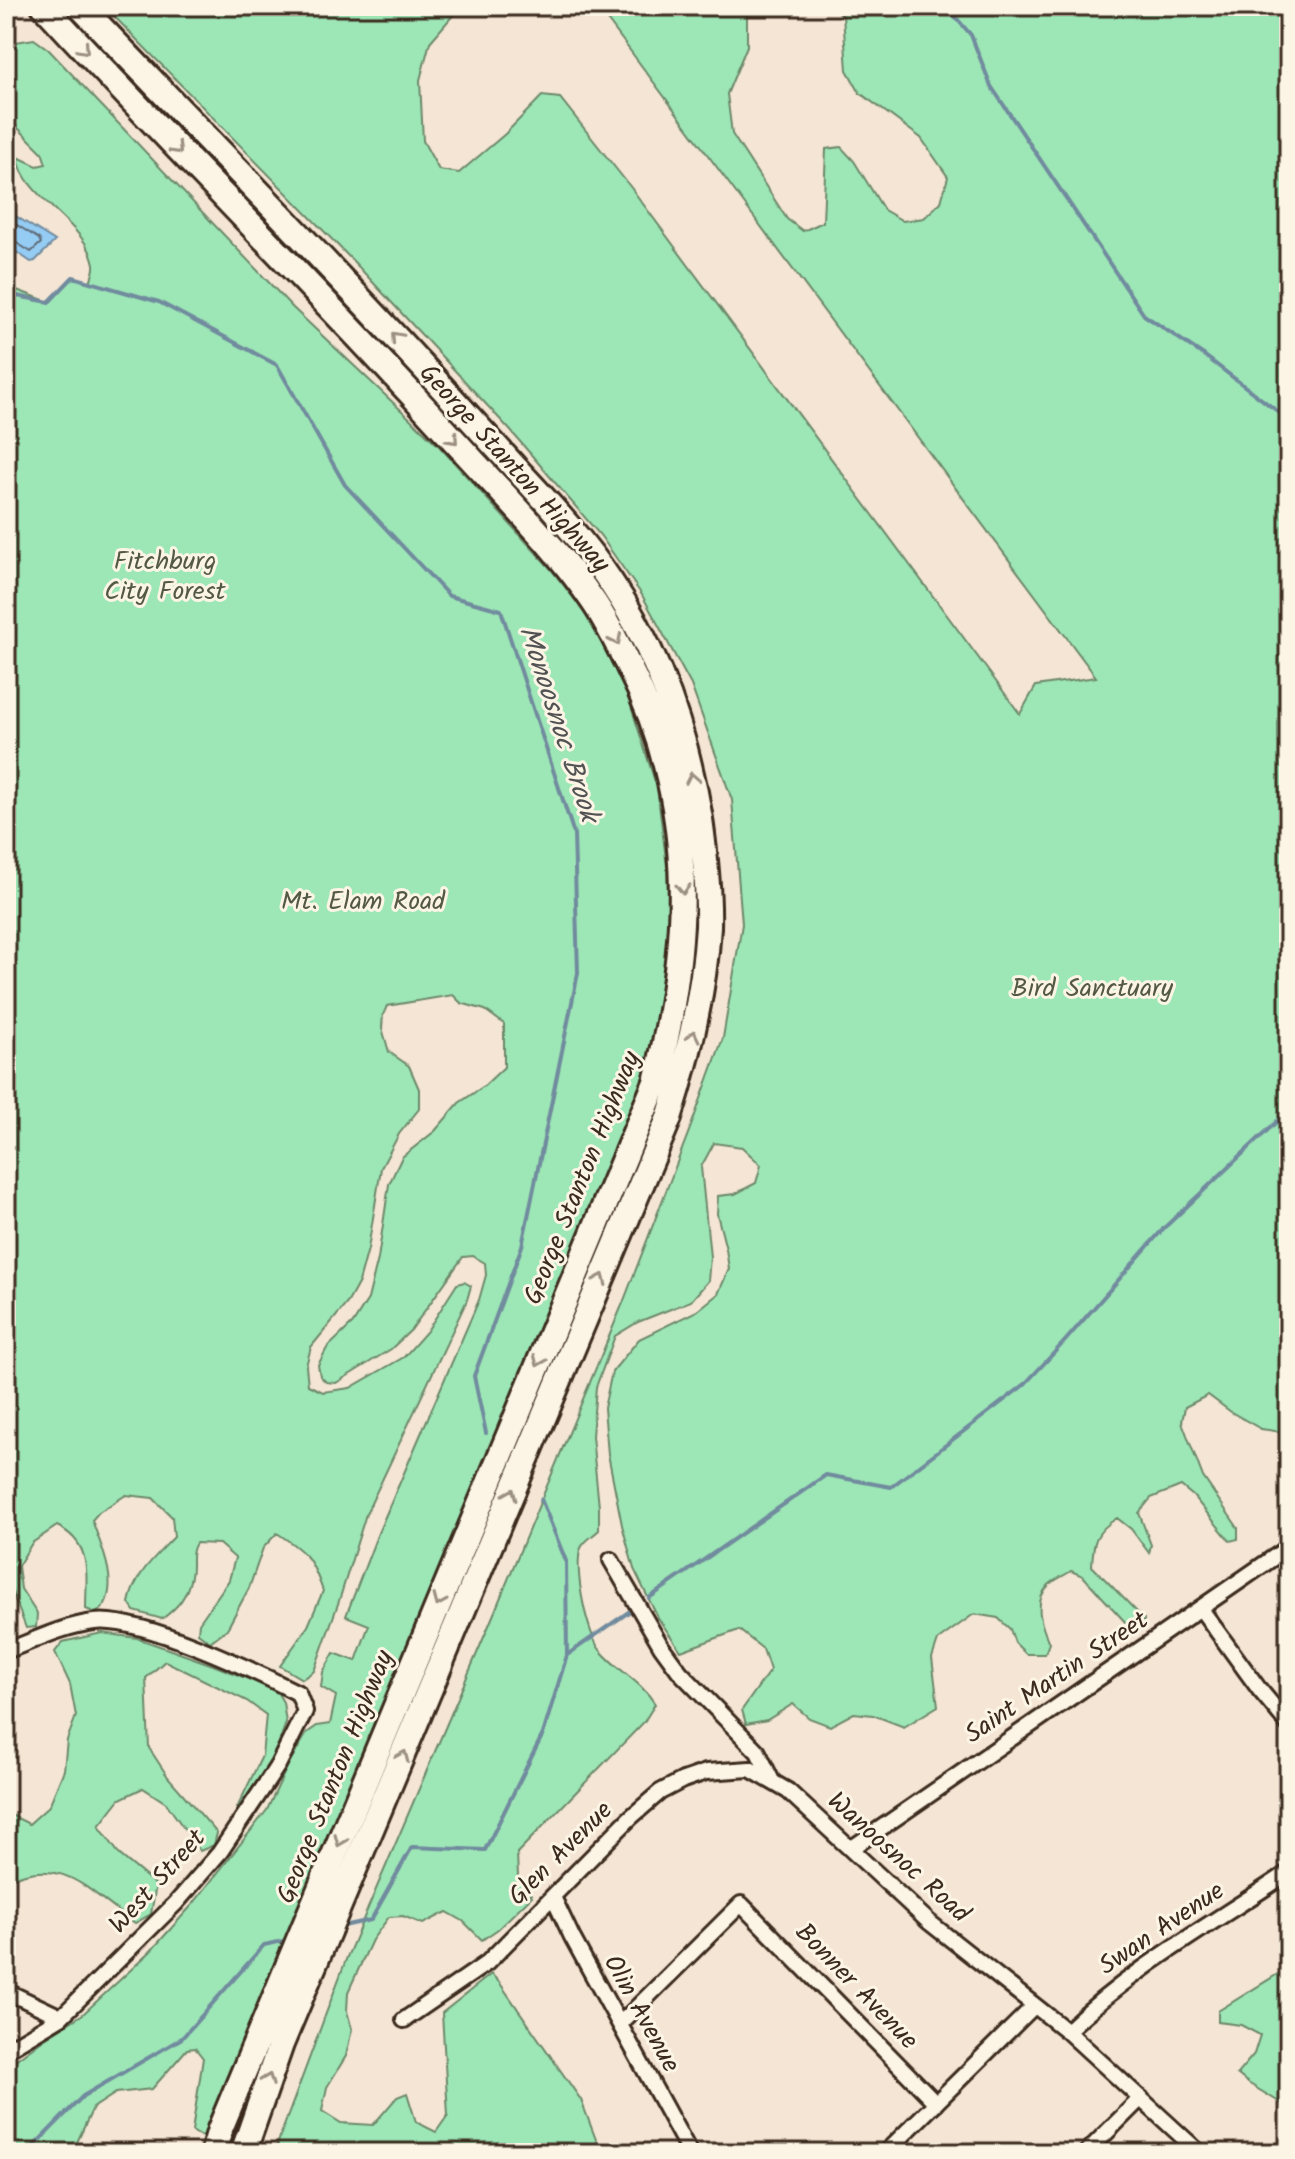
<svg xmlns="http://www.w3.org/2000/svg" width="1295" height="2159" font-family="Kalam,sans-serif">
	<rect width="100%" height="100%" fill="#f5e5d4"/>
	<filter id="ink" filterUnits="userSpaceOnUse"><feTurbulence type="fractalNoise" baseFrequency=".0125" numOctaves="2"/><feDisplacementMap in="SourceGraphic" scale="16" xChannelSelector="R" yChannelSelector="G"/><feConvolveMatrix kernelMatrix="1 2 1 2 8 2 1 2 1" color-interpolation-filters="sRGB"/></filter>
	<g filter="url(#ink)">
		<!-- green -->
		<path fill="#9de7b6" stroke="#6c886a" stroke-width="2" d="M104,6h357l-31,36 -10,38 3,61 16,29 20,3 46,-39 37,-38 18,2 72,91 388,525 16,-28 60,-9 -499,-671h146l4,5v35l-20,48 5,40 55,85 16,12 20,-9 3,-73 15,-2 13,14 30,49 19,11 21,-3 17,-16 7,-25 -27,-39 -61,-45 -13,-23 -4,-54 -12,-10h458v1427l-28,-4 -30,-17 -23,-17 -23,12 -3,15 21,55 35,51v11l-8,2 -37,-45 -12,-10 -30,12 -12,15 12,32 -2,8 -18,-24 -14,-11c-22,14 -24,23 -25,48l52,53 -1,9 -16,-4 -44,-48 -12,-5c-7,5 -18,9 -23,15 -15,16 -7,39 1,57l-4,11h-19l-11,-11 -5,-14 -12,-11 -24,-4 -36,26 -6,18 6,48 -34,21 -31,-12 -19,-2 -24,13 -21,-8 -16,-14 -26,16 -21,4 -4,-14 28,-40 -7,-21 -24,-19 -58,21 -23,-33 -24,-49 -12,-44 -14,-71 -4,-46 8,-36 27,-33 58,-28 21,-17 11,-25 -3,-20 -9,-35 1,-18 17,-2 21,-11 5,-18 -19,-18 -28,-4 -13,24 9,90 -2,24 -17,20 -53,21 -23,14 -19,51 -4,49 7,71v23c-5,5 -15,11 -18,18 -8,19 6,88 20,103 17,20 40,30 54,53l-11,18 -127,131 1,24 14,19 -34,33 -16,11 -19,-19 -16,-9 -24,12 -20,-8 -14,1 -17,23 -24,52 -1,19 5,18 -6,27 -19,31 -5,24 19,12 32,2 24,-28 10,-4 9,29 20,10 12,-17 -6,-102 49,-39 8,8 82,118 20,53h-327l73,-196 143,-334 133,-320 68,-177 32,-88 19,-114 -10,-124 -41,-115 -49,-90 -42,-60 -90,-105 -155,-167z
			M34,39l14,10 245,259 146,138 111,122 42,54 36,75 29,91 10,79 3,83 -11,73 -34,113 -82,184 -187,456 -94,217 -52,134 -8,10 -10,-6 11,-73 -8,-10 -8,1 -35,40 -36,4 -23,15 -21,45h-66v-86l36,-27 41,-26 67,-62 43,-48 74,-94 21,-45 19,-32 10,-7 13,-2 6,-28 -15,-9 2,-15 11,-19 22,8 13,-36 -23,-9 32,-83 101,-233 7,-25 -1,-12 -12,-7 -10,1 -52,73 -20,19 -55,34 -10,-1 -6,-6 -2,-11 9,-17 26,-25 15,-24 10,-40 11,-75 13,-27 33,-26 24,-28 25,-17 20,-19v-43l-19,-14 -24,-7 -8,-8 -66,11 -4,9 -1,13 7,24 20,14 10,23v20l-20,25 -18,34 -13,81 -9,33 -11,20 -37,45 -5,19 2,19 15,7 27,-4 54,-31 23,-26 30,-47 7,-2 7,4 -4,14 -101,214 -27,87 -25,70 -12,8 -22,-13 28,-40 15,-35c-12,-34 -16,-38 -46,-58l-14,15 -14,40 -22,41 -17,13 -12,-9 1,-10 30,-43 6,-22 -16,-14 -23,-1c-7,11 -2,20 -5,33 -4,21 -13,31 -29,43l-28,-8 -5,-8c5,-28 26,-46 45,-66l-2,-20 -19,-19 -27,-3 -27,17 -7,8c8,24 26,59 13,84 -1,2 -7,8 -9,9l-10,-4c0,-34 7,-66 -29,-83l-25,17 -14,23 3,23 16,25 -1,13 -10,1 -20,-52v-1290l43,16 24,-25 17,5c2,-6 5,-12 4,-18 -8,-42 -71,-66 -76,-107l19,9 9,-2 -4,-12 -36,-36v-69l4,-4z
			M102,1633l35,5 76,27 63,25 7,12 3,21 -13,35 -29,52 -7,-2 25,-52 4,-41 -19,-14 -82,-40 -19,17 3,70 19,29 49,56 -3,12 -14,6 -34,-48 -23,-15 -23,11 -21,27 21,29 36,30 -5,29 -16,9c-46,-29 -69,-70 -129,-42v-72l3,5 20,10 20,-18 15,-36 3,-30 9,-24 -6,-32 -15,-32 8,-10z
			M1289,1967v141l-41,-25 -11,-9 17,-20 6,-19 -19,-10 -23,-3v-11z"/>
		<!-- water -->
		<path fill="#95ccf4" stroke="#718b9e" stroke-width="2" d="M6,210l49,31 -20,20 -4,1 -25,-17z"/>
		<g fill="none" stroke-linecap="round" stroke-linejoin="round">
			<!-- shore -->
			<path stroke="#5f6b74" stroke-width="2" d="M6,218l33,21 2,4 -10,9 -19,-12 -6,-1"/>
			<!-- stream -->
			<path stroke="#718b9e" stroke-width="4" d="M946,6l25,29 20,51 153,229 61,41 84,64
				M6,294l43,8 24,-25 86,25 118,63 68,120 104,111 52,14 73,224 4,139 -56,273 -48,130 12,57
				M649,1598l177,-123 65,12 133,-102 41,-44 98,-112 126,-119
				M567,1655l63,-44
				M339,1927l32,-7 41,-73 73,3 58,-116 24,-79 -1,-94 -25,-62
				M27,2153l56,-57 99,-58 82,-93 24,-5"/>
			<!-- minor casing -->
			<g stroke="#3b2a1e" stroke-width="20">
				<path id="minor" d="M611,1560l50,86 19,26 78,80 13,27
					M1201,1609l58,80 30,36
					M6,1651c29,-11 57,-25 88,-29 46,-6 161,49 204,71l7,18 -27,54 -13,20 -45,67 -44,51 -115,114 -55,33
					M852,1848l437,-301
					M553,1897l19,40 118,216
					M6,1991l55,26
					M404,2020l83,-57 143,-145 30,-26 23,-12 23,-8 44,-3 38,22 141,131 138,109 133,122
					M620,2024l121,-120 195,199
					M1067,2031c65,-63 147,-108 222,-159
					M885,2153l149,-147
					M1086,2153l55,-55"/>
			</g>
			<!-- trunk casing -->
			<g stroke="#3b2a1e" stroke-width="30">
				<path id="trunk" d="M44,6c117,128 240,250 358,378 33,35 65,71 98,106 33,36 66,71 93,111 14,20 24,42 35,64 69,136 64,272 28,417l-436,1047 -7,24
					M80,6c115,120 231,239 344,362 32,35 64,70 96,105 32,34 64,69 90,108 49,72 76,153 90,238 5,36 9,72 8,108 -4,66 -19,128 -39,191l-388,926 -38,109"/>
			</g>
			<!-- minor -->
			<use href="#minor" stroke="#fcf5e5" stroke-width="14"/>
			<!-- trunk -->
			<use href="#trunk" stroke="#fcf5e5" stroke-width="24"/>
		</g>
		<!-- one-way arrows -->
		<defs><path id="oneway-chevron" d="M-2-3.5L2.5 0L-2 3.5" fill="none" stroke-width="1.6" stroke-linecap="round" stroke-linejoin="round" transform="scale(2)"/></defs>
		<g stroke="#9c9082">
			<use href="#oneway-chevron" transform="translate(84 49) rotate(48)"/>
			<use href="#oneway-chevron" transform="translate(177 149) rotate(46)"/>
			<use href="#oneway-chevron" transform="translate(396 337) rotate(-132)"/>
			<use href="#oneway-chevron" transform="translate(453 439) rotate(47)"/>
			<use href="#oneway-chevron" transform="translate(616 640) rotate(64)"/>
			<use href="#oneway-chevron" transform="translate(692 778) rotate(-101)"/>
			<use href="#oneway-chevron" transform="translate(683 889) rotate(89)"/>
			<use href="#oneway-chevron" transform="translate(693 1036) rotate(-78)"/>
			<use href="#oneway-chevron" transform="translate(601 1279) rotate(-67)"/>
			<use href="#oneway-chevron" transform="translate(539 1361) rotate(113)"/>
			<use href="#oneway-chevron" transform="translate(511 1494) rotate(-67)"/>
			<use href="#oneway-chevron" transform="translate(439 1601) rotate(113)"/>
			<use href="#oneway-chevron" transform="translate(403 1756) rotate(-67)"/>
			<use href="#oneway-chevron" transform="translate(340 1841) rotate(112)"/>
			<use href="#oneway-chevron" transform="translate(268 2079) rotate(-69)"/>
		</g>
	</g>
	<g text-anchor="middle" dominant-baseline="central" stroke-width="6" stroke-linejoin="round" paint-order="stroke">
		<!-- street labels -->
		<g font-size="26" fill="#3b2a1e" stroke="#fcf5e5">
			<text transform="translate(514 469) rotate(48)">George Stanton Highway</text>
			<text transform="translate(583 1178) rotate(-68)">George Stanton Highway</text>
			<text transform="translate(1057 1678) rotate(-34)">Saint Martin Street</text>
			<text transform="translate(336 1777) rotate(-68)">George Stanton Highway</text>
			<text transform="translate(561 1854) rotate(-45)">Glen Avenue</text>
			<text transform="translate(898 1858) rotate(42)">Wanoosnoc Road</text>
			<text transform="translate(158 1882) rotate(-48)">West Street</text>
			<text transform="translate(1162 1929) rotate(-34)">Swan Avenue</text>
			<text transform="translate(856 1987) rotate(46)">Bonner Avenue</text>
			<text transform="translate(641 2014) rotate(61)">Olin Avenue</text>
		</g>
		<!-- park labels -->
		<g font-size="26" fill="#545944" stroke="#fcf5e5">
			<text x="165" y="562">Fitchburg<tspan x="165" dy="30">City Forest</tspan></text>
			<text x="363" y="902">Mt. Elam Road</text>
			<text x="1092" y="989">Bird Sanctuary</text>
		</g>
		<!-- water labels -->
		<g font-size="28" font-style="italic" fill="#525254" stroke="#fcf5e5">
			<text transform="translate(558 724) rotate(72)">Monoosnoc Brook</text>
		</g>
	</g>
	<!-- margin -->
	<rect width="1295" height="2159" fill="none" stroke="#fcf5e5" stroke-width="32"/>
	<rect x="16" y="16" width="1263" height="2127" fill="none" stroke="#3b2a1e" stroke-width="3" filter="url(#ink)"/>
</svg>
